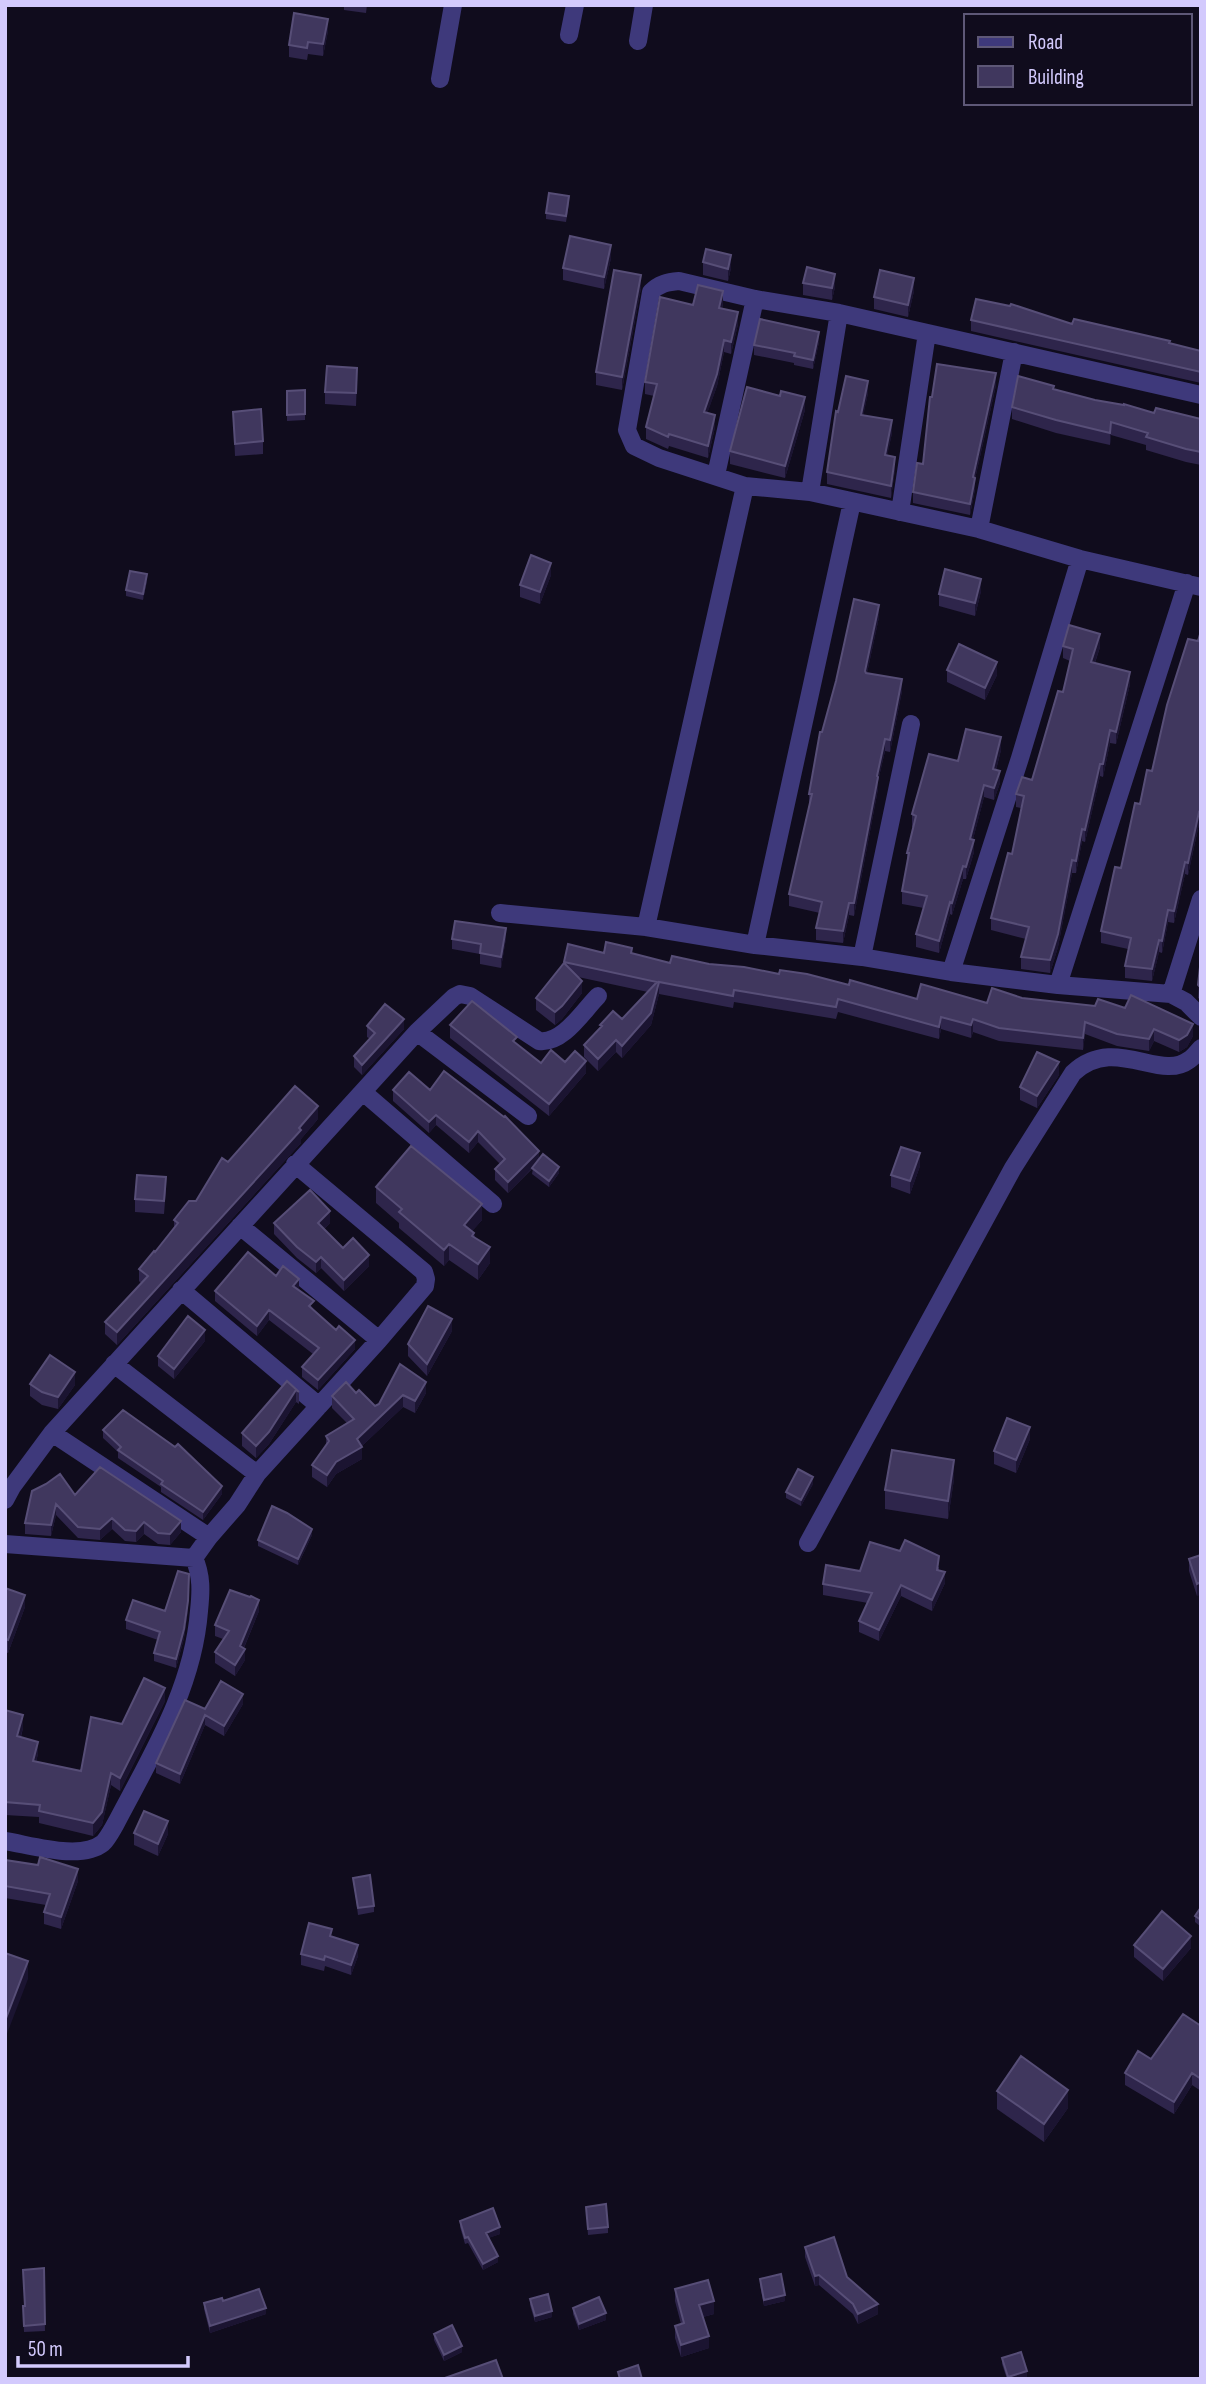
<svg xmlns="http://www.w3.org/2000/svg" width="1206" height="2384" font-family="'Sofia Sans Condensed',sans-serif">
	<rect width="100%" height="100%" fill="#100c1d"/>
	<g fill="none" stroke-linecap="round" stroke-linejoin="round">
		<!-- street -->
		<path stroke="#3e397b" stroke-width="18" d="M569,35l6,-30
			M638,41l6,-36
			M440,79l13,-74
			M1201,395l-362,-82 -84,-14 -76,-18c-12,1 -20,3 -28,11l-24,138 7,16 25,12 86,28 65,6 169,37 101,30 121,28
			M716,475l39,-176
			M810,492l29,-179
			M900,512l27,-179
			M979,529l35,-177
			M500,913l146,14 109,18 107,12 89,15 107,13 113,9 15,8 15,15
			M646,927l99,-441
			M755,945l97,-443
			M862,957l49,-233
			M951,972l69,-214 60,-199
			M1058,985l129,-402
			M1171,994l30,-95
			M417,1032l111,84
			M363,1092l130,112
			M240,1226l139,114
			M181,1290l138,116
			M114,1364l143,110
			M52,1433l157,104
			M5,1500l7,-13 40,-54 365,-401 37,-35 6,-3 10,2 69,45c24,3 44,-30 59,-45
			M808,1543l205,-375 60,-95c41,-39 87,9 116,-13 5,-3 8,-8 12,-12
			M5,1544l189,14
			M5,1841c26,4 76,20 98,2 5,-5 9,-13 12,-18 36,-69 78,-136 84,-214 2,-19 3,-35 -5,-53l15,-21 28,-32 20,-31 122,-134 46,-54 1,-7 -2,-7 -129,-108"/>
	</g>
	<!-- wall -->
	<path fill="#2e254b" d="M344,5h23l-1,8 -22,-3z
		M328,31l-5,25 -15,-2 -1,6 -18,-3v-12z
		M569,203l-3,19 -20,-3v-6z
		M611,258l-7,31 -41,-9v-12z
		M703,262l28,6 -3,13 -25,-6z
		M803,283l32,4 -3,13 -29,-5z
		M641,288l-19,102 -26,-5v-13z
		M914,291l-6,26 -34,-8v-12z
		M723,303l-1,6 16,15 -7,30 -7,-2 -7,34 -10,27 8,14 -7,31 -39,-12 -1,3 -22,-10v-12l8,-31 -9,-2v-12l48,-77z
		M971,320l101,4 129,27v32l-230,-52z
		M819,342l-6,27 -19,-4v-2l-40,-8v-10z
		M357,380l-1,26 -31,-2v-12z
		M996,385l-21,94v10l-5,26 -57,-12v-11l10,-28 9,-67z
		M1054,389l41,11 59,13 47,6v46l-15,-3 -40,-12v-5l-35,-10 -1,10 -54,-12 -44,-14v-12z
		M305,390v30l-18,1v-30z
		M868,393l-5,22 29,18 -5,22 8,14 -4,29 -64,-14v-12l11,-60z
		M780,396l25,14 -20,68 -55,-14v-13z
		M233,412l30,29v13l-28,2z
		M551,575l-11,29 -20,-7v-12z
		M147,581l-4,19 -17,-4v-6z
		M981,591l-6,25 -36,-10v-12z
		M879,617l-12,56 35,18 -12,61 -5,-1 -7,30v8l-24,127 -5,-1 -6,28 -27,-3v-12l4,-15 -31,-7v-12l20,-88v-12l13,-62z
		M1201,631v194l-2,-1 -11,51 -3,-1 -11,49 -6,-1 -6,31 -3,-1 -7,29 -27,-3v-12l3,-17 -27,-6v-12l20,-63 19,-64 58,-163z
		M1063,646l37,1 -5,16 35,21 -14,60 -6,-1 -7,34 -3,-1 -15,66 -3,-1 -6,32h-4l-14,74 -8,26 -29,-4v-12l5,-18 -35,-9v-12l21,-64 9,-46 -5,-1v-13l16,-14 31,-88 7,-31 -7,-3z
		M947,670l50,5 -12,25 -38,-18z
		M1001,750l-5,20 4,13 -6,17 -10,-3 -11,42 1,13 -8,27h-3l-11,36 -2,-1 -11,39 -23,-6v-13l8,-26 -22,-4v-13l5,-26v-12l6,-26h-1v-13l46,-53z
		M506,938l-5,30 -21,-4v-10l-28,-5v-10z
		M604,953l28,1 38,9 39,1 70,10 70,11 68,14 70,4 35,-5 171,38 -6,11 -8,5 -25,-11 -5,10 -32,-5 -32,-12 -2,16 -84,-9 -26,-9 -2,6 -30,-9 -2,10 -101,-27 -2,7 -102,-17 -1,6 -74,-14 -8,31 -29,33 -6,-6 -18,19 -14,-14v-12l16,-17v-3l22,-6 26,-27 -70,-15 4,16 -20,26 -7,6 -19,-15v-12l28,-34v-2z
		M1201,958v42l-3,-2z
		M450,1025l91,38 24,-1 21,11 -37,43 -99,-78z
		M367,1026l37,3 -42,46 -8,-8v-11l16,-17 -3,-2z
		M1059,1075l-22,33 -17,-8v-13z
		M393,1090h37l129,83 -10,14 -17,-13 1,-6 -25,25 -13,-13v-11l5,-5 -22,-22 -9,11 -33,-28 -7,8 -36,-32z
		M318,1119l-17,20v4l-184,202 -12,-11v-12l36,-39 -2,-2v-12l16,-17 19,-23v-9l22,-19 32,-39z
		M920,1166l-10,28 -19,-7v-12z
		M376,1187l106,33 -10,11 18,32 -12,17 -29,-20 -5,6 -45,-38v-5l-23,-20z
		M166,1189l-2,25 -29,-2v-13z
		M274,1223h56l-6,6 19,19 26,18 -25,25 -23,-23 -5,5 -19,-15 -23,-24z
		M276,1276l23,13 15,21 41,39 -37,41 -16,-13v-10l11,-13 -44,-34 -12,16 -42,-35v-10z
		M452,1331l-25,45 -19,-20v-12z
		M205,1341l-31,38 -16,-13v-10z
		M400,1364l26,29 -11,20 -12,-6 -41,39v13l-26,15 -9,13 -15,-10v-12l14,-19v-10l21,-13 -15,-15v-12l24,-3 19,13 4,-2z
		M287,1381l12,11v12l-3,-2 -27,42 -13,14 -14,-12v-13z
		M30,1384l45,1 -17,24 -16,-4 -12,-9z
		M103,1430l119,64 -19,26 -42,-28v-5l-43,-29v-6l-15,-14z
		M1030,1439l-14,34 -22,-9v-13z
		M954,1479l-6,40 -63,-10v-19z
		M813,1484l-12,22 -15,-8v-6z
		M32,1491l43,4 106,37 -11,13 -12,-1 -14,-10 -8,8 -11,-1 -13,-12 -12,11 -22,-2 -22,-23 -5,21 -26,-2v-11z
		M312,1535l-14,30 -40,-19v-6z
		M1201,1555l-4,41 -8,-25v-12z
		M939,1567v3l6,13 -13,28 -31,-15 -22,45 -20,-9v-11l9,-18 -45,-8v-11l37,-13z
		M5,1588l20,19 -17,46 -3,-1z
		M188,1610l-4,28 -8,30 -22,-7v-8l4,-13 -32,-11v-9l39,-9z
		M259,1611l-15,37 1,12 -10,16 -20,-13v-11l8,-13 -8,-3v-11z
		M165,1701l-45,90 -9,-6 -9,40 -9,11 -54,-13v-6l-34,-2v-105l18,18 -2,9 17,17 -2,8 45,9 41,-47z
		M243,1704l-19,32 -19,-11 -25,59 -24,-11v-10l49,-54z
		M134,1833l34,1 -10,22 -24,-11z
		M5,1860l73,21 -17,48 -17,-5v-12l2,-7 -41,-7z
		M353,1878l21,28v6l-16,3z
		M1201,1907v20l-6,-5v-6z
		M1134,1945l57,3 -28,33 -29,-24z
		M301,1954l57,2 -7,19 -26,-9 -1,5 -23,-6z
		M1201,2026v65l-9,-6 -18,29 -49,-29v-12l26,-14z
		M997,2091l71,17 -24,34 -47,-33z
		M586,2207l22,20v6l-20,2z
		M460,2221l40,13 -12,4 10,24 -15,8 -15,-27 -3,1 -5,-17z
		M805,2247l73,67 -20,10 -5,-10 -34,-29 -4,1 -10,-29z
		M44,2268l1,63 -21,1 -1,-26h1z
		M760,2279l25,22 -21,5 -4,-21z
		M675,2289l39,25 -11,3 6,31 -28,9 -6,-19v-12l6,-2 -6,-23z
		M530,2299l22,18 -17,5 -5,-17z
		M223,2301l43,13 -56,19 -6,-24v-6z
		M573,2308l33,12 -27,10 -6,-16z
		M434,2334l28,18 -18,9 -10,-21z
		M1002,2358l25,19 -6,2h-14l-5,-15z"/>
	<!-- shaded-wall -->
	<path fill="#1b1431" d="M328,19v12l-5,25v-12z
		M611,245v13l-7,31v-12z
		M731,255v13l-3,13v-12z
		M835,274v13l-3,13v-12z
		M641,275v13l-19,102v-13z
		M914,278v13l-6,26v-12z
		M723,291v12l-4,17v-12z
		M738,312v12l-7,30v-12z
		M819,332v10l-6,27v-9z
		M724,340v12l-7,34 -13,37v-11z
		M996,373v12l-21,94v10l-5,26v-11l3,-27z
		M868,381v12l-7,34v-12z
		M805,397v13l-20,68v-12z
		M715,415v12l-7,31v-12z
		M892,420v13l-7,34v-12z
		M1111,422v13l-1,10v-12z
		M895,457v12l-4,29v-12z
		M551,563v12l-11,29v-12z
		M147,574v7l-4,19v-6z
		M981,579v12l-6,25v-13z
		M879,605v12l-14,66v-12z
		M1100,634v13l-9,27v-12z
		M997,662v13l-12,25v-12z
		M1130,672v12l-14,60v-12z
		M902,679v12l-12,61v-12z
		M1110,730v13l-7,34v-13z
		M1001,737v13l-8,31v-12z
		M885,739v12l-7,30v8l-24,127v-13l23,-127z
		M1100,764v12l-15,66v-12z
		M1000,771v12l-6,17v-12z
		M984,785v12l-14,54v-12z
		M1199,812v12l-11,51v-12z
		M1082,829v12l-6,32v-12z
		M974,840v12l-8,27v-12z
		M1072,860v13l-14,74 -8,26v-13z
		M1185,862v12l-11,49v-12z
		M963,866v13l-11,36v-12z
		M950,902v12l-11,39v-12z
		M849,903v12l-6,28v-12z
		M1168,910v12l-6,31v-12z
		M506,928v10l-5,30v-11z
		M1159,940v12l-7,29v-12z
		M582,981v12l-20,26 -7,6v-13z
		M659,982v12l-8,31 -29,33v-12z
		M941,1017v12l-2,10v-12z
		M404,1019v10l-42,46v-10z
		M973,1019v13l-2,6v-13z
		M1085,1022v12l-2,16v-12z
		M1193,1024v12l-6,11 -8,5v-12z
		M1154,1029v12l-5,10v-12z
		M616,1040v12l-18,19v-12z
		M586,1061v12l-37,43v-12z
		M1059,1062v13l-22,33v-12z
		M318,1106v13l-17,20v4l-184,202v-13z
		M436,1115v10l-7,8v-11z
		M478,1131v11l-9,11v-11z
		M539,1151v10l-31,32v-11z
		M920,1153v13l-10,28v-13z
		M559,1167v6l-10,14v-6z
		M482,1204v16l-18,21v-16z
		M330,1211v12l-12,11v-11z
		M449,1244v16l-5,6v-16z
		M490,1247v16l-12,17v-16z
		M369,1255v11l-25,25v-11z
		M321,1257v11l-5,5v-11z
		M299,1279v10l-6,7v-10z
		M269,1310v10l-12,16v-10z
		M452,1319v12l-25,45v-12z
		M205,1330v11l-31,38v-10z
		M355,1340v9l-37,41v-10z
		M75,1372v13l-17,24v-12z
		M426,1382v11l-11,20v-12z
		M296,1390v12l-27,42 -13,14v-12z
		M403,1395v12l-43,41 2,-1v12l-26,15 -9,13v-12l9,-13 21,-23z
		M1030,1427v12l-14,34v-13z
		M954,1460v19l-6,40v-18z
		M813,1477v7l-12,22v-6z
		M222,1486v8l-19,26v-8z
		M56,1504v11l-5,21v-11z
		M112,1518v11l-12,11v-11z
		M181,1521v11l-11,13v-11z
		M144,1522v12l-8,8v-11z
		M312,1529v6l-14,30v-6z
		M945,1572v11l-13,28v-11z
		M189,1574l-1,36 -4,28 -8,30v-9z
		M1201,1582v13l-4,1v-12z
		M901,1585v11l-22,45v-11z
		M25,1595v12l-17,46v-13z
		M259,1600v11l-19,46v-11z
		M245,1649v11l-10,16v-11z
		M165,1688v13l-45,90v-13z
		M243,1694v10l-19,32v-10z
		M23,1715v13l-6,20v-12z
		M205,1715v10l-25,59v-10z
		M38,1742v12l-5,19v-12z
		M111,1773v12l-9,40 -9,11v-13z
		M168,1821v13l-10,22v-12z
		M78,1869v12l-17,48v-12z
		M1191,1936v12l-28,33v-12z
		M358,1945v11l-7,19v-10z
		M28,1961v18l-23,60v-18z
		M1192,2073v12l-18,29v-12z
		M1068,2090v18l-24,34v-18z
		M500,2227v7l-14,5v-6z
		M498,2256v6l-15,8v-6z
		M819,2275v10l-4,1v-10z
		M785,2295v6l-21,5v-6z
		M714,2301v13l-15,4v-13z
		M878,2304v10l-20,10v-10z
		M266,2308v6l-56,19v-7z
		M552,2311v6l-17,5v-6z
		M606,2313v7l-27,10v-6z
		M709,2336v12l-28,9v-12z
		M462,2346v6l-18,9v-6z
		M1027,2371v6l-6,2h-13v-2z"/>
	<!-- building -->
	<path fill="#40375e" stroke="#574e77" stroke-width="2" d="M294,13l34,6 -5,25 -15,-2 -1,6 -18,-3z
		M549,193l20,3 -3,20 -20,-3z
		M570,236l41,9 -7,32 -41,-9z
		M706,249l25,6 -3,14 -25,-7z
		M807,267l28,7 -3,14 -29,-5z
		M614,270l27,5 -19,102 -26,-5z
		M880,270l34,8 -6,27 -34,-8z
		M698,285l25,6 -4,17 19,4 -7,30 -7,-2 -7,34 -13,38 11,3 -7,31 -39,-12 -1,3 -22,-10 11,-43 -12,-2 15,-85 33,8z
		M976,299l34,7 1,-2 61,20 2,-5 96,22 -1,2 32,8v21l-230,-52z
		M760,319l59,13 -6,28 -19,-4 1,-3 -41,-8z
		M937,364l59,9 -23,104 2,1 -5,26 -57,-12 4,-29 6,1 7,-67h2z
		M327,366l30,2 -1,25 -31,-1z
		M846,376l22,5 -7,34 31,5 -7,35 10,2 -4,29 -64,-14 9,-61 2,1z
		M1018,376l36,10 -1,3 42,11 29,5v-1l30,9 2,-5 45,11v33l-15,-3 -40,-12 2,-4 -37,-11 -1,11 -54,-13 -44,-13z
		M747,387l33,9 1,-5 24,6 -20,69 -55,-15z
		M305,390v24l-18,1v-24z
		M261,409l2,32 -28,3 -2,-32z
		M531,555l20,8 -11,29 -20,-7z
		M945,569l36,10 -6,24 -36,-9z
		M130,571l17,3 -4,20 -17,-4z
		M854,599l25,6 -14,66 1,2 36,6 -12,61 -5,-1 -8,37 1,1 -24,126h-5l-6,28 -27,-3 6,-26 -33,-8 23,-100h-3l11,-62h2l14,-51z
		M1069,625l31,9 -9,28 39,10 -14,60 -6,-2 -7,34h-3l-15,66 -3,-1 -6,32 -4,-1 -14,74 -8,26 -29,-3 8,-30 -38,-9 17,-65 4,1 12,-58 -8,-2 6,-17 10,3 26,-89 5,1 10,-43 -10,-3z
		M1201,631v182l-2,-1 -11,51 -3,-1 -11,49 -6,-1 -6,31 -3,-1 -7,29 -27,-3 6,-28 -30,-7 14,-64 6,1 14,-65 5,1 7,-34 5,1 15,-66 21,-66 10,2z
		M959,644l38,18 -12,26 -38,-18z
		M966,729l35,8 -8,32 7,2 -6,17 -10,-3 -14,54 4,1 -8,27 -3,-1 -11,37 -2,-1 -11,39 -23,-7 11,-38 -25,-5 7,-38h-2l9,-37 -4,-2 17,-60 29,7z
		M455,921l51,7 -5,29 -21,-4 1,-9 -29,-5z
		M606,942l26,6 -1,5 39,10 2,-7 37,8 35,3 35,7 1,-4 27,4 42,11 1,-5 67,19 4,-15 66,19 5,-15 30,10 73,8 3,-7 27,9 6,-13 62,29 -6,11 -8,5 -25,-11 -5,10 -32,-5 -32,-12 -2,16 -84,-10 -26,-9 -2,6 -30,-8 -2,10 -101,-28 -2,8 -102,-17 -1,6 -74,-14 -8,31 -29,33 -6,-6 -18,19 -14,-14 18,-19 -2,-1 13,-14 9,8 35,-37 -93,-20 4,-18 36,9z
		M1201,958v30l-3,-3z
		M564,963l18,18 -20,25 -7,6 -19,-14z
		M472,1001l45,36 -4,4 28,22 10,-13 14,12 10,-11 11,10 -37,43 -99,-79z
		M385,1004l19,15 -42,46 -8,-9 21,-23 -8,-7z
		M1037,1052l22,10 -22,34 -17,-9z
		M444,1071l60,46 1,-1 34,35 -31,31 -13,-13 10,-10 -27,-28 -9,11 -33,-27 -7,7 -36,-32 16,-18 21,18z
		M295,1086l23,20 -19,22 2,2 -184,202 -12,-10 43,-46 -9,-7 15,-18 1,1 23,-29 -4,-3 15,-19h7l26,-43 6,4z
		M411,1146l71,58 -18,21 10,8 -2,3 18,11 -12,17 -29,-20 -5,6 -45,-38 3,-3 -26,-22z
		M901,1147l19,6 -10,28 -19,-6z
		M543,1154l16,13 -10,14 -17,-13z
		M137,1175l29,2 -2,24 -29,-2z
		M310,1190l20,21 -12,12 25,25 10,-10 16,17 -25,25 -23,-23 -5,5 -19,-15 -23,-24z
		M248,1252l28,24 7,-10 16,13 -6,7 21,15 -5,5 27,24 3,-4 16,14 -37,40 -16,-13 17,-19 -50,-38 -12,16 -42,-35z
		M428,1306l24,13 -25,45 -19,-20z
		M188,1316l17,14 -31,39 -16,-13z
		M50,1355l25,17 -17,25 -16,-5 -12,-8z
		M400,1364l26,18 -11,19 -12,-6 -46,44 5,8 -26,15 -9,13 -15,-10 17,-24 -3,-5 28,-17 -22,-23 14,-14 10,11 3,-3 16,16 4,-2z
		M287,1381l12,11 -3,-2 -27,42 -13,14 -14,-13z
		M123,1410l52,37 3,-3 44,42 -19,26 -42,-28 2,-3 -45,-31 3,-3 -18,-17z
		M1007,1418l23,9 -14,33 -22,-9z
		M892,1450l62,10 -6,41 -63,-11z
		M100,1467l81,54 -11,13 -12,-1 -14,-11 -8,9 -11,-1 -13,-12 -12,11 -22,-2 -22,-23 -5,21 -26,-2 7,-32 14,-7 14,-10 15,21z
		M798,1469l15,8 -12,23 -15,-8z
		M272,1506l15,7 25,16 -14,30 -40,-19z
		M905,1540l34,16 -2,14 8,2 -13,28 -31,-15 -22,45 -20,-9 13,-28 -49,-9 3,-19 34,6 10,-29 30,9z
		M1201,1555v27l-4,2 -8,-25z
		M178,1571l11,3 -1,27 -4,28 -8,30 -22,-6 6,-21 -34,-12 7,-20 32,11z
		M5,1588l20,7 -17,45 -3,-1z
		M230,1590l20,7 1,-1 8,4 -19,46 5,3 -10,16 -20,-13 14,-21 -14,-6z
		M144,1678l21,10 -45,90 -9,-5 -9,39 -9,11 -54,-12 1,-6 -35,-3v-92l18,5 -6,21 21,6 -5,19 48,10 10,-54 31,7z
		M221,1681l22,13 -19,32 -19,-11 -25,59 -24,-11 29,-63 20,9z
		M144,1811l24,10 -10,23 -24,-11z
		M40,1857l38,12 -17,48 -17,-5 6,-18 -45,-8v-26l33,5z
		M370,1875l4,31 -16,2 -5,-30z
		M1201,1907v13l-6,-4z
		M1162,1911l29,25 -28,33 -29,-24z
		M309,1923l23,6 -2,7 28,9 -7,20 -26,-9 -1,4 -23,-6z
		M5,1953l23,8 -23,60z
		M1183,2014l18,12v53l-9,-6 -18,29 -49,-29 13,-22 13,8z
		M1021,2056l47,34 -24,34 -47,-33z
		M606,2204l2,23 -20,2 -2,-22z
		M493,2208l7,19 -14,6 12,23 -15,8 -15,-27 -3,1 -5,-17z
		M834,2237l13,40 31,27 -20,10 -5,-10 -34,-29 -4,1 -10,-29z
		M44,2268l1,56 -21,2 -1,-20h2l-2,-36z
		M781,2274l4,21 -21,5 -4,-21z
		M708,2280l6,21 -15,4 10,31 -28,9 -6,-19 9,-3 -9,-34z
		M259,2289l7,19 -56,18 -6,-23 18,-5 1,3z
		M548,2294l4,17 -17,5 -5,-17z
		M599,2297l7,16 -27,11 -6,-16z
		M452,2325l10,21 -18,9 -10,-21z
		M1021,2352l6,19 -19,6 -6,-19z
		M496,2360l7,19h-61z
		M638,2365l4,14h-22l-2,-7z"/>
	<!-- border -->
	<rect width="1206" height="2384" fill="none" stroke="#d3cafd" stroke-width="14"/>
	<!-- legend -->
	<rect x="964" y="14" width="228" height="91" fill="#100c1d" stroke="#5e5877" stroke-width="2"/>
	<rect x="978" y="37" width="35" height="10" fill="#3e397b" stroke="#5e5877" stroke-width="2"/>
	<text x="1028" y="49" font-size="21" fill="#d3cafd">Road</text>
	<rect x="978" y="66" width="35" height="21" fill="#40375e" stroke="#5e5877" stroke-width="2"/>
	<text x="1028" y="84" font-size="21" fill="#d3cafd">Building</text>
	<!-- scale -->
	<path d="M18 2356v10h170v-10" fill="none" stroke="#d3cafd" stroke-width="3.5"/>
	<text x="28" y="2356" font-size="21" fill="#d3cafd" stroke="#100c1d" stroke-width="5" paint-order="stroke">50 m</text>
</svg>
